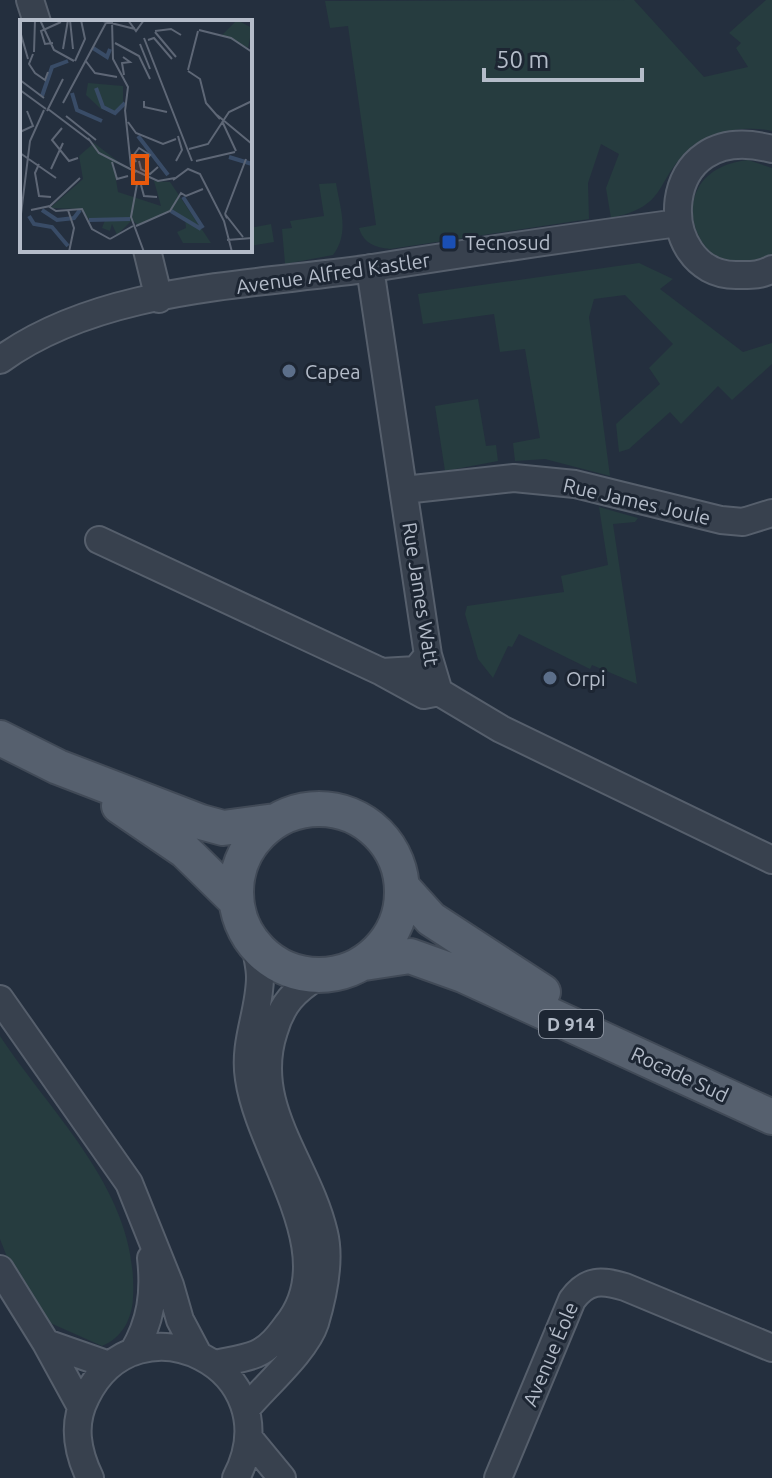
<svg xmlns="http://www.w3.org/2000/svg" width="772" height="1478" font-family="Ubuntu,sans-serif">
	<rect width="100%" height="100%" fill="#242f3e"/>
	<!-- green -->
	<path fill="#263c3f" d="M634,0l70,77 44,-10 -12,-19 5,-5 -12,-10 37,-33h6v131c-25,-6 -65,0 -84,19 -34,33 -20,56 -77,68l-5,-30 13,-34 -18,-10 -13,39 1,36 -199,30c-15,-2 -26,-5 -31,-21l17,-3 -28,-199 -18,2 -5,-27z
		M748,160l24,8v90c-73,40 -123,-87 -24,-98z
		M336,183c4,25 14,50 -3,72l-48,9 -3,-35 10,-1 -2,-7 34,-5 -5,-32z
		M271,224l3,18 -24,4v-18z
		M639,263l34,16 -13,10 83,63 29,-9v21l-40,36 -14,-14 -37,38 -11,-12 -41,37 -10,3 -3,-28 44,-40 -11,-16 24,-24 -48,-49 -31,4 -5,18 21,159 -65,-17 -30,2 -2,-18 27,-5 -15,-89 -25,3 -6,-38 -71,10 -5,-30z
		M478,399l8,47 10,-1 2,16 -53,10 -10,-65z
		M599,507l39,11 -3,4 -22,2 24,160 -45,-19 -2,4 -71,-35 -7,13 -4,-1 -15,32 -15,-19 -13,-45 2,-8 97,-14 -3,-16 47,-11z
		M0,1036c54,82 139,157 133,262 -1,21 -11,40 -31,48l-54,-24 -34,-47 -14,-36z"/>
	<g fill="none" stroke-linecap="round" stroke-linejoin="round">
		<!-- minor casing -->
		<g stroke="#565f6c" stroke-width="30">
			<path id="minor" d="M30,0l7,22
				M772,149c-118,-32 -119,126 -36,126 14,0 24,1 36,-6
				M147,250l12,49
				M370,268l58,387 11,37 62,37 271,131
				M0,360c102,-74 250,-74 372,-92 102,-16 203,-31 306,-45
				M404,490l110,-12 61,6 146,36 22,2 29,-9
				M99,540l283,132
				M428,655l-12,15 -34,2 42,23 15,-3
				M0,999l129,184 41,102 10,35 18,34
				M0,1269l46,74
				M133,1352c18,-30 22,-59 18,-94
				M215,1364c13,-3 29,-5 41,-10 14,-6 23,-18 31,-29 58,-71 -27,-170 -38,-246 -6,-37 11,-67 11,-102 0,-10 -3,-20 -4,-30
				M81,1407l-35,-64 63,22
				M246,1409c19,-23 60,-58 69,-86 8,-27 16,-62 9,-90 -16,-70 -75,-127 -50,-202 8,-27 20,-40 44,-55
				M249,1438l33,40
				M90,1478c-13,-27 -18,-54 -4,-81 51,-105 207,-29 150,81
				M498,1478l74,-178c15,-21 30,-20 53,-13l147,61"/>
		</g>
		<!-- major casing -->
		<g stroke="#414a57" stroke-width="38">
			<path id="major" d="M0,738l58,29 143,55 22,6 52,-7
				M119,806l66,45 51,50
				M236 892a83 83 0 1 1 166 0a83 83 0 1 1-166 0Z
				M403,888l28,31 112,73
				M364,963l46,-7 53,19 309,142"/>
		</g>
		<!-- minor -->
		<use href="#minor" stroke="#38414e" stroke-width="26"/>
		<!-- major -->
		<use href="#major" stroke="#56606e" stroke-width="34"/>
	</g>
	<!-- markers -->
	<rect fill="#1a4fb4" stroke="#1d2633" stroke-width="3" x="441" y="234" width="16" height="16" rx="4"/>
	<g fill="#5c6f8a" stroke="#1d2633" stroke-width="3">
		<circle cx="289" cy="371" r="8"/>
		<circle cx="550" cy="678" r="8"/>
	</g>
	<g text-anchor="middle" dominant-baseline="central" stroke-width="6" stroke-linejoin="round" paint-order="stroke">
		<!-- shield labels -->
		<rect fill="#1d2633" stroke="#878f9c" stroke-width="2" x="539" y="1010" width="64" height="28" rx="6"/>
		<g font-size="18" font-weight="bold" fill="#b4bcc9">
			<text x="571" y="1024">D 914</text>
		</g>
		<!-- poi labels -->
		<g font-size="20" fill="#b4bcc9" stroke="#1d2633" text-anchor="start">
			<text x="465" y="242">Tecnosud</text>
			<text x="305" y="371">Capea</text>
			<text x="566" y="678">Orpi</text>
		</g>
		<!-- street labels -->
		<g font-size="20" fill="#b4bcc9" stroke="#1d2633">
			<text transform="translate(333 273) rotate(-8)">Avenue Alfred Kastler</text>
			<text transform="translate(637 501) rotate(13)">Rue James Joule</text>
			<text transform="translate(421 594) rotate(81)">Rue James Watt</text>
			<text transform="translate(680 1074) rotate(25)">Rocade Sud</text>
			<text transform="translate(550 1354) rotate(-67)">Avenue Éole</text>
		</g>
	</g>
	<!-- overview -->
	<g transform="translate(20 20)">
		<rect width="232" height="232" fill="#242f3e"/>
		<path d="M217,0l15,8 -4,20 -26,-13zM68,63l35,3v19l-8,8 -14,-4 -15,-14zM74,123l34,26 -15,-7 5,30 43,14 -7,-25 16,1 41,61h-28l-6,-11 9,-4 -1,-9 -14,-8 -33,14 -6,-5 -15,15 -5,-11 -2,7 -8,-3 3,-8 -15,1 -9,-12 -31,-1 33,-29 -4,-23z" fill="#263c3f"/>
		<path fill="none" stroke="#394c67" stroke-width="4" d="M73,28l14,9 3,-8M76,68l7,19 12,6 10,-10M52,73l5,17 25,11M22,76l10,-29 16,-6M118,116l30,39M209,137l23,7M163,177l20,31M22,190l15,10 17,-2 6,-8M151,191l30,18M9,196l5,8 18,3 16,19M69,200l41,-1"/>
		<path fill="none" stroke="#5e6776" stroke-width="2" d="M20,0l14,30 20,11M50,0l3,29M79,0l36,9M108,0l8,11 8,-11M92,1l1,38 15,28 -3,24M179,10l32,8 21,14M0,11l8,28M135,11l16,-2 10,6M135,12l21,25M124,18l48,123M128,20l6,-2 18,21M33,23l-8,1 -4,-13 20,-9M95,23l24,13 11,23M120,24l10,25M43,29l5,-29M14,32l1,-32M13,34l-4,10 6,9 10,7 3,-8M103,37l7,5 -8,1 2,12M65,40l10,13 22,4M55,41l10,-22 -4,-19M168,50l10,-39M168,51l12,8 6,24 14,16M0,60l24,18M0,70l26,19M124,81v6l23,5M43,83l44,-82M28,89l41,31M105,90l6,57M27,91l16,-32M197,95l35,29M46,96l30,24M202,101l14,30M108,102l8,11 27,11 13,-5M42,108l-10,12 17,21 9,-3M0,112l13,-6 -6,-15M68,118l11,15 37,19M169,129l19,-5 21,-32 23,-11M0,133l36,25M119,141l2,8 9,5 8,-7M156,141l6,-11 -4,-14M176,141l39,-9M92,142l5,17 11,-3M116,142l-3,-6 6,-8 11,7 -3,4M19,144l-4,9 4,23 12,1M31,149l12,-26M114,150l24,11 17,-3M153,160l15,-11 12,5 24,47 8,31M117,164l-6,33 13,35M121,165l3,11 13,1M28,186l8,5 26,-2 10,20 18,10M11,190l19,-4 30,-28M48,190l6,18 -5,24M205,194l21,-55M207,198l-2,-4 18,23M0,202l10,-81 14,-31M116,206l34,-15 11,-18 5,3 17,-7M90,219l23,-13M207,220l25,-2"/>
		<path fill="#e8590c" fill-opacity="0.15" stroke="#e8590c" stroke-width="4" d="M113,136h14v27h-14z"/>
		<rect width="232" height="232" fill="none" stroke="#b4bcc9" stroke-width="4"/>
	</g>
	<!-- scale -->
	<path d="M484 68v12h158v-12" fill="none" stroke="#b4bcc9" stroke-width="4"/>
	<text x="496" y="68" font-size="24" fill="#b4bcc9" stroke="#1d2633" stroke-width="6" paint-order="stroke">50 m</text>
</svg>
